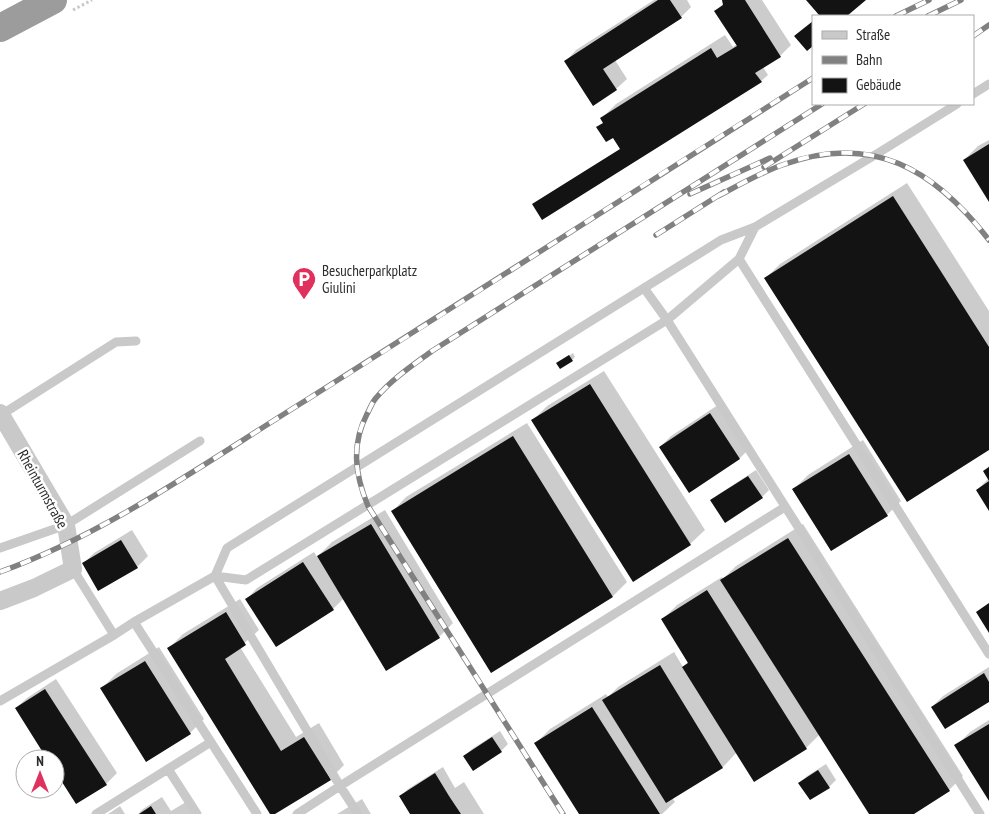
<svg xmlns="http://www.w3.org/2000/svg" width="989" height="814" font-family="'PT Sans Narrow',sans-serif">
	<rect width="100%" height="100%" fill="#fff"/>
	<!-- shadow -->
	<path fill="#0003" d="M654,0h33l4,7 -10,10 -66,43 12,19 -11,10 -50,-28 10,-11z
		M724,0h38l29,45 -11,11 -17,11 5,8 -7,6 -227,123 87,-55 -19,-31 14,-14 109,-69 8,12 4,-3 -21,-33 8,-8z
		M989,140v60l-25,-40 14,-14z
		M907,183l82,128v137l-223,-170 14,-14z
		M573,353l2,4 -3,3 -14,3z
		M604,371l101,159 -15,14 -57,36 -100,-160 14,-14z
		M721,403l29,45 -10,10 -80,-11 11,-11z
		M527,423l100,159 -14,14 -221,-84 14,-15z
		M863,440l38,61 -14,14 -93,-26 14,-14z
		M989,466v43l-12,-19 12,-12 -5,-7z
		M756,470l13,20 -7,7 -50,4 7,-7z
		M385,510l68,113 -14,14 -95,-39 -11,11 -86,-10 10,-11 57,-36 3,5 15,-15z
		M803,524l160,252 -14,14 -37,24h-41l-51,-80 -14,14 -69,4 -14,15 -51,31 3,4 -13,12h-81l-45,-71 14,-14 56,-35 2,3 10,-10 56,-35 9,15 6,-6 -26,-42 14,-14 45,-28 1,2 13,-13z
		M132,530l16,26 -11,11 -38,23 -16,-26 11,-11z
		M240,599l19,31 -19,17 56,90 23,-14 25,42 -14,14 -57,35 -104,-166 14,-14z
		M159,647l45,72 -14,14 -88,-45 14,-14z
		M989,667v33l-57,7 11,-11z
		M56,679l61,94 -11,11 -51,-15v-10h-6l-33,-51 11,-10z
		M989,720v79l-33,-53 14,-14z
		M500,731l8,13 -7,7 -27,18 -9,-13 7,-7z
		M826,764l10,16 -7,7 -29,-4 7,-7z
		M443,767l12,21 9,-6 20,32h-72l-11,-18 7,-7z
		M162,797l9,14 20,-12 9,15h-62l5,-5z
		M362,799l9,15h-34z
		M120,806l5,8h-17z"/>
	<!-- building -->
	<path fill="#131313" d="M658,0h12l12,18 -79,51 14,21 -24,16 -29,-45z
		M722,0h23l36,57 -26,16 7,9 -220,138 -10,-16 88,-55 -7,-11 -7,4 -10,-15 7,-4 -3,-5 111,-70 6,10 20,-12 -23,-35 9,-6z
		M806,0h60l-19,16h-29l1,-1z
		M813,21v25l-6,5 -13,-15z
		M989,144v58l-26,-42z
		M893,196l96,151v103l-82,52 -143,-224z
		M569,355l4,6 -13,8 -4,-6z
		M590,384l101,161 -58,37 -102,-162z
		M710,413l30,46 -51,34 -30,-46z
		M513,436l100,161 -122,76 -100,-162z
		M849,454l39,62 -57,35 -39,-62z
		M989,467v14l-6,-10z
		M748,476l15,22 -38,25 -15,-23z
		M989,481v30l-13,-21z
		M371,524l69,114 -54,33 -69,-115z
		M788,538l162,253 -36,23h-45l-149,-234z
		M121,540l17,28 -40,23 -16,-28z
		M303,562l31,48 -58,37 -31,-48z
		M707,590l100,159 -53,33 -72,-115 6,-4 -27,-44z
		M989,603v30l-13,-21z
		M226,612l20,33 -21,14 56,92 23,-14 27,43 -56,34h-5l-103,-166z
		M145,661l46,73 -45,28 -46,-74z
		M660,665l63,103 -57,35 -64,-103z
		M984,673l5,9v20l-44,27 -14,-22z
		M45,689l62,96 -31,19 -21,-33v-12h-8l-32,-51z
		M592,707l68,107h-81l-45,-71z
		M989,724v77l-35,-56z
		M492,737l10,15 -29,19 -10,-15z
		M818,770l12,18 -20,12 -12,-17z
		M435,773l14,23 12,18h-51l-11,-18z
		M151,806l5,8h-17z"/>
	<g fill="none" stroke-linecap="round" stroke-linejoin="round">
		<!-- path -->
		<path stroke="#c9c9c9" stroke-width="3" stroke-dasharray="2.5 2.5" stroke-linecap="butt" d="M73,10l19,-10"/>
		<!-- service -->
		<path stroke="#c9c9c9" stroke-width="9" d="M973,94l16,-10
			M739,259l250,395
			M644,288l23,32 72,-61 16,-32
			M1,415l115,-73 20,-1
			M785,507l-445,279 -125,-210 12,-28 494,-308 34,-13 120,-72 82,-51
			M0,548l66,-23 134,-84
			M73,569l41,66 20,-13 123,192
			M134,622l81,-46 31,4 421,-260 313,494
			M0,701l114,-66
			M168,769l29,45
			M96,814l115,-72
			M297,814l43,-28 18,28"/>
		<!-- minor -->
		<path stroke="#c9c9c9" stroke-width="18" d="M0,413l66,112 7,44 -39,19 -34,13"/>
		<!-- trunk -->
		<path stroke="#9c9c9c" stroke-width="28" d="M0,28l53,-28"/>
		<!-- rail casing -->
		<g stroke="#818181" stroke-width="5.5">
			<path id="rail" d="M896,16l33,-16
				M928,16l33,-16
				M973,36l16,-11
				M764,167l100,-63
				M690,194l80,-36
				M718,196c21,-11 42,-23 64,-31 90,-33 152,4 207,75
				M656,235l68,-43
				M0,572c110,-40 209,-112 308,-173 169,-106 336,-215 505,-321
				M563,814l-195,-308c-13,-31 -17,-61 -1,-92 3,-5 5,-12 9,-16 16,-19 37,-33 56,-47l390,-247"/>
		</g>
		<!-- rail -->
		<use href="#rail" stroke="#fff" stroke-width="4" stroke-dasharray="11" stroke-linecap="butt"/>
	</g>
	<!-- icons -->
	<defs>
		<g id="parking-pin" transform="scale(1.25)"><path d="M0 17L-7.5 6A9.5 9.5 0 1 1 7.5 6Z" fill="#e0315e" stroke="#fff"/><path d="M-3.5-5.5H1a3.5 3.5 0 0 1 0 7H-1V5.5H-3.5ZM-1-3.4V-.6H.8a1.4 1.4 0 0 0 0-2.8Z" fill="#fff"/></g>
	</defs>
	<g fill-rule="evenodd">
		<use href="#parking-pin" x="304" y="279"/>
	</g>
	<g text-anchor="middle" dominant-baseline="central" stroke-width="5" stroke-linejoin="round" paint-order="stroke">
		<!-- poi labels -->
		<g font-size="15" fill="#2c2c2c" stroke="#fff" text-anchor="start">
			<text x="322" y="270">Besucherparkplatz<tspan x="322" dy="17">Giulini</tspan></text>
		</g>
		<!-- street labels -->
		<g font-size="15" fill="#2c2c2c" stroke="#fff">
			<text transform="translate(43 489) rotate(61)">Rheinturmstraße</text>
		</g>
	</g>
	<!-- legend -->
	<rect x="812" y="15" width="162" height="90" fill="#ffffff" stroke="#ababab"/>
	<rect x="822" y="31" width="25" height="8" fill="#c9c9c9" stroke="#ababab"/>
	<text x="856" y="40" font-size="15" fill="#2c2c2c">Straße</text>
	<rect x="822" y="56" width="25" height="8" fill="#818181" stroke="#ababab"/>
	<text x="856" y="65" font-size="15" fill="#2c2c2c">Bahn</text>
	<rect x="822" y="78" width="25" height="15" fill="#131313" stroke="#ababab"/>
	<text x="856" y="90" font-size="15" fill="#2c2c2c">Gebäude</text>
	<!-- north arrow -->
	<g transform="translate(40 774)"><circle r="24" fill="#ffffff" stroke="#ababab"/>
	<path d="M0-4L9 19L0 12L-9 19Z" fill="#e0315e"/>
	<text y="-8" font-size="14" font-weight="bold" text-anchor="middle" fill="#2c2c2c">N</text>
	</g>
</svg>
